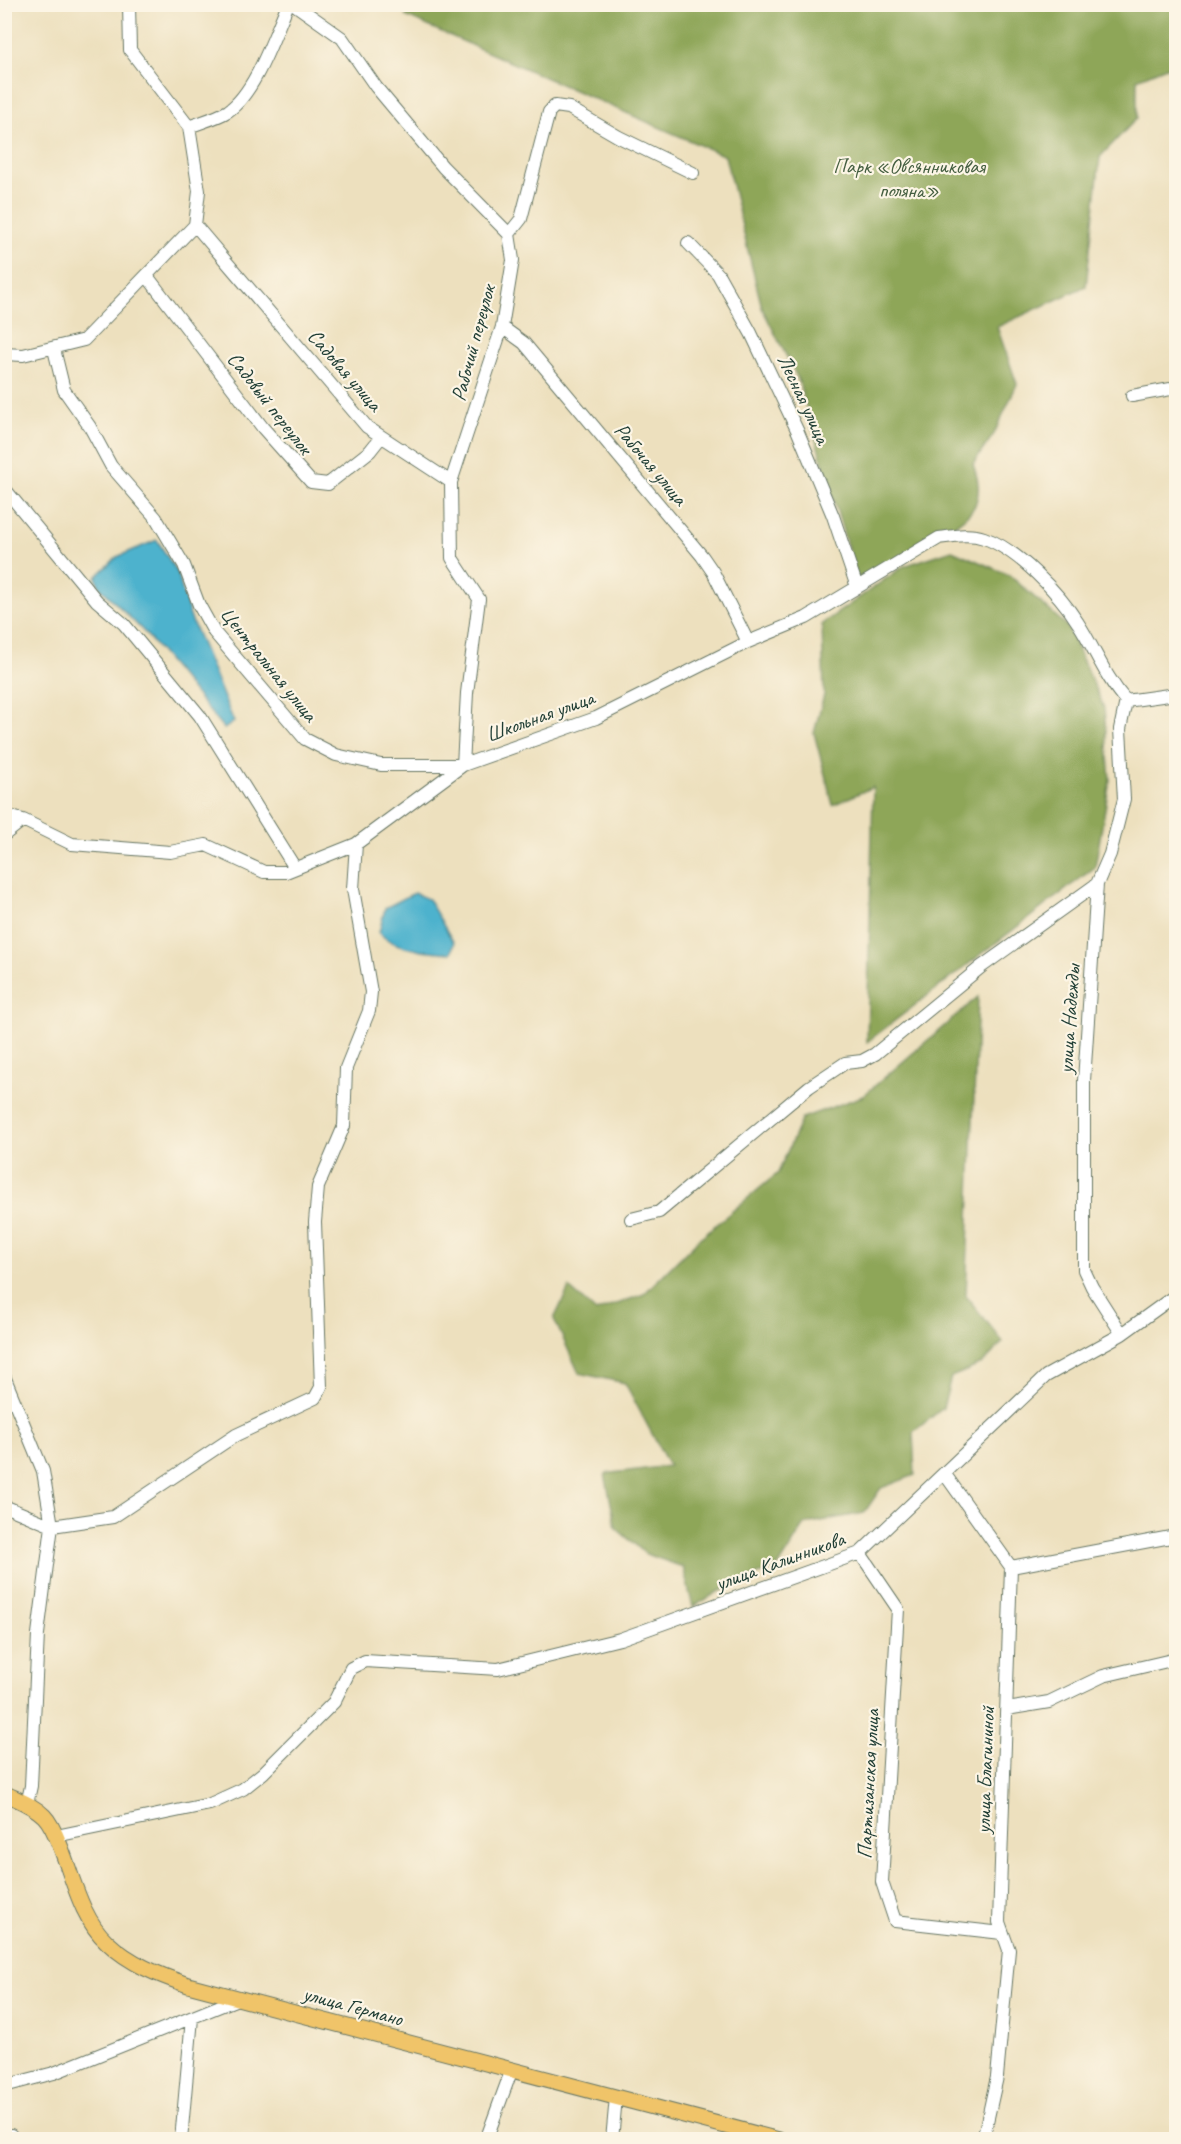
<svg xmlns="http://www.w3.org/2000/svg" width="1181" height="2144" font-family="Caveat,sans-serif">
	<rect width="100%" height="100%" fill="#fcf5e5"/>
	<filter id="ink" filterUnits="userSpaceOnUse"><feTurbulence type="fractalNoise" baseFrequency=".0167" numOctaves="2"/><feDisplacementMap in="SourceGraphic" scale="12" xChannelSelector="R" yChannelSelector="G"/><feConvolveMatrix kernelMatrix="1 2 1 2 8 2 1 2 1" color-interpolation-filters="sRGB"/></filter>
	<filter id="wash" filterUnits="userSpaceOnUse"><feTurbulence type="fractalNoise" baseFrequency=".008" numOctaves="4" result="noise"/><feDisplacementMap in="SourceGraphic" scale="24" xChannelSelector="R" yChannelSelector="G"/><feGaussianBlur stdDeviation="1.35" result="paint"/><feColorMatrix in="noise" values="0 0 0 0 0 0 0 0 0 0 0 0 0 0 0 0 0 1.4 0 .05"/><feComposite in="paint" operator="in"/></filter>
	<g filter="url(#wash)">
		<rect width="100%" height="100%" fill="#ede0be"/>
		<!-- forest -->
		<path fill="#8ea658" stroke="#567246" stroke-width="1.5" d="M413,4l763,1v58l-39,16v39l-37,39 -14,129 -89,41 20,57 -23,50 -21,30c5,15 8,26 2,41 -9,22 -94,61 -118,74l-59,-200 -36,-71 -37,-152 -320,-140z
			M952,550l57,25 58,51 37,82 6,72 -15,87 -228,175 6,-255 -40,18 -19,-72 10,-38 -2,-71 82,-58z
			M978,997l-12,299 37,46 -21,22 -31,13 -8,31 -30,24 2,43 -34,13 -17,25 -59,11 -26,42 -63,27 -23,14 -10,-40 -37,-13 -30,-26 -11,-54 64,-8 -44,-83 -46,-10 -25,-54 15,-31 27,24 48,-18 56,-56 78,-65 24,-55 61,-22z"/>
		<!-- water -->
		<path fill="#4eb2cd" stroke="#367880" stroke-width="1.5" d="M157,540l20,32 13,44 44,106 -10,7 -79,-96 -46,-47 -3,-9 21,-20z
			M414,893l14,6 26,44 -3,10c-26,-3 -53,-2 -72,-20l6,-25z"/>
	</g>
	<g filter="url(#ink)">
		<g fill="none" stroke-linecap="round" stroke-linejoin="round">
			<!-- minor casing -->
			<g stroke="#677664" stroke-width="14">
				<path id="minor" d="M129,4l1,46 59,77 10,64 -4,34 172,202 84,55
					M294,4l48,34 34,49 67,80 66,67
					M189,127c12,-5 28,-9 39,-16 28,-19 46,-76 60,-107
					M688,243l30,31 33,59 47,99 35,84 24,71
					M147,276l116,152 48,54 17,2 42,-33 11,-14
					M502,327l22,16 178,213 11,16 35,70
					M54,349l10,41 26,37 21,39 45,52 28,47 15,40 15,27 91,107 31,16 45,10h82l4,-72 12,-94 -27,-41 -1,-76 51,-155 11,-67 -4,-26 12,-15 28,-107 6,-6 14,2 50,29 74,36
					M4,354l19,1 61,-15 111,-115
					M1132,396l44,-8
					M4,488l93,113 27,23 76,92 95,152
					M1126,701l50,-7
					M4,815l19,5
					M4,835l19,-15 49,24 98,8 36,-7 58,27h22l70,-28 107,-79 133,-47 152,-76 58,-24 133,-80c15,-2 31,-5 45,0 33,11 76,56 94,85 17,26 27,54 48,78
					M631,1219l28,-7 150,-125 36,-24 17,-2 13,-7 106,-87 116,-83
					M1122,1334l-30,-47 -8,-17v-189l13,-197 13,-30 14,-55 -4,-70 6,-28
					M4,1376l39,95 9,55 -14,108 -7,152 -4,18
					M944,1473l67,94
					M4,1506l48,20 61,-9 123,-82 79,-37 6,-11 -6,-165 3,-35 26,-61 2,-58 23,-57 2,-19 -18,-103 3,-45
					M860,1553l38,56 -16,273 13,39 107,12
					M1007,1709l42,-7 54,-26 73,-17
					M56,1836l154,-32 33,-15 20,-16 71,-71 17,-34 14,-7 133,8 122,-30 240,-86 186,-177 76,-42 54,-39
					M4,2086l50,-13 186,-75
					M4,2137l7,-2
					M181,2140l11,-122
					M486,2140l26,-71
					M612,2140l4,-43
					M983,2140l14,-63 12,-127 -10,-28 12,-355 165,-31"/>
			</g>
			<!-- major casing -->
			<g stroke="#677664" stroke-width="17">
				<path id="major" d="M4,1793c14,7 29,12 40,23 8,8 13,22 17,32 12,31 21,71 46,94 23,22 52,33 81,43l591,155"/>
			</g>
			<!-- minor -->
			<use href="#minor" stroke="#fff" stroke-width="12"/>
			<!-- major -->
			<use href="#major" stroke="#f0c469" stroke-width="15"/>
		</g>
	</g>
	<g text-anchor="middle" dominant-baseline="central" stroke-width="4.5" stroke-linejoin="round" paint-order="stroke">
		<!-- park labels -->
		<g font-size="21" fill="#445e40" stroke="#fcf5e5">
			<text x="909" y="166">Парк «Овсянниковая<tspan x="909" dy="24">поляна»</tspan></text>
		</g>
		<!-- street labels -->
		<g font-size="21" fill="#1f3d34" stroke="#fcf5e5">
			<text transform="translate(473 343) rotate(-75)">Рабочий переулок</text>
			<text transform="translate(345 370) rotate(49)">Садовая улица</text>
			<text transform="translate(804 399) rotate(65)">Лесная улица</text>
			<text transform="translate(270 403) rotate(52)">Садовый переулок</text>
			<text transform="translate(651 464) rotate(50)">Рабочая улица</text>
			<text transform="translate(269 664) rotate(51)">Центральная улица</text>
			<text transform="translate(540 716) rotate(-20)">Школьная улица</text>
			<text transform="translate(1069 1019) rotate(-86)">улица Надежды</text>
			<text transform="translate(780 1561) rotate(-20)">улица Калинникова</text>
			<text transform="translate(985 1770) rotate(-88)">улица Благининой</text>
			<text transform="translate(868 1784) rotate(-87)">Партизанская улица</text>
			<text transform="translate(353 2006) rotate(15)">улица Германо</text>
		</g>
	</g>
	<!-- margin -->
	<rect width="1181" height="2144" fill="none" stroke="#fcf5e5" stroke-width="24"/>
</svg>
